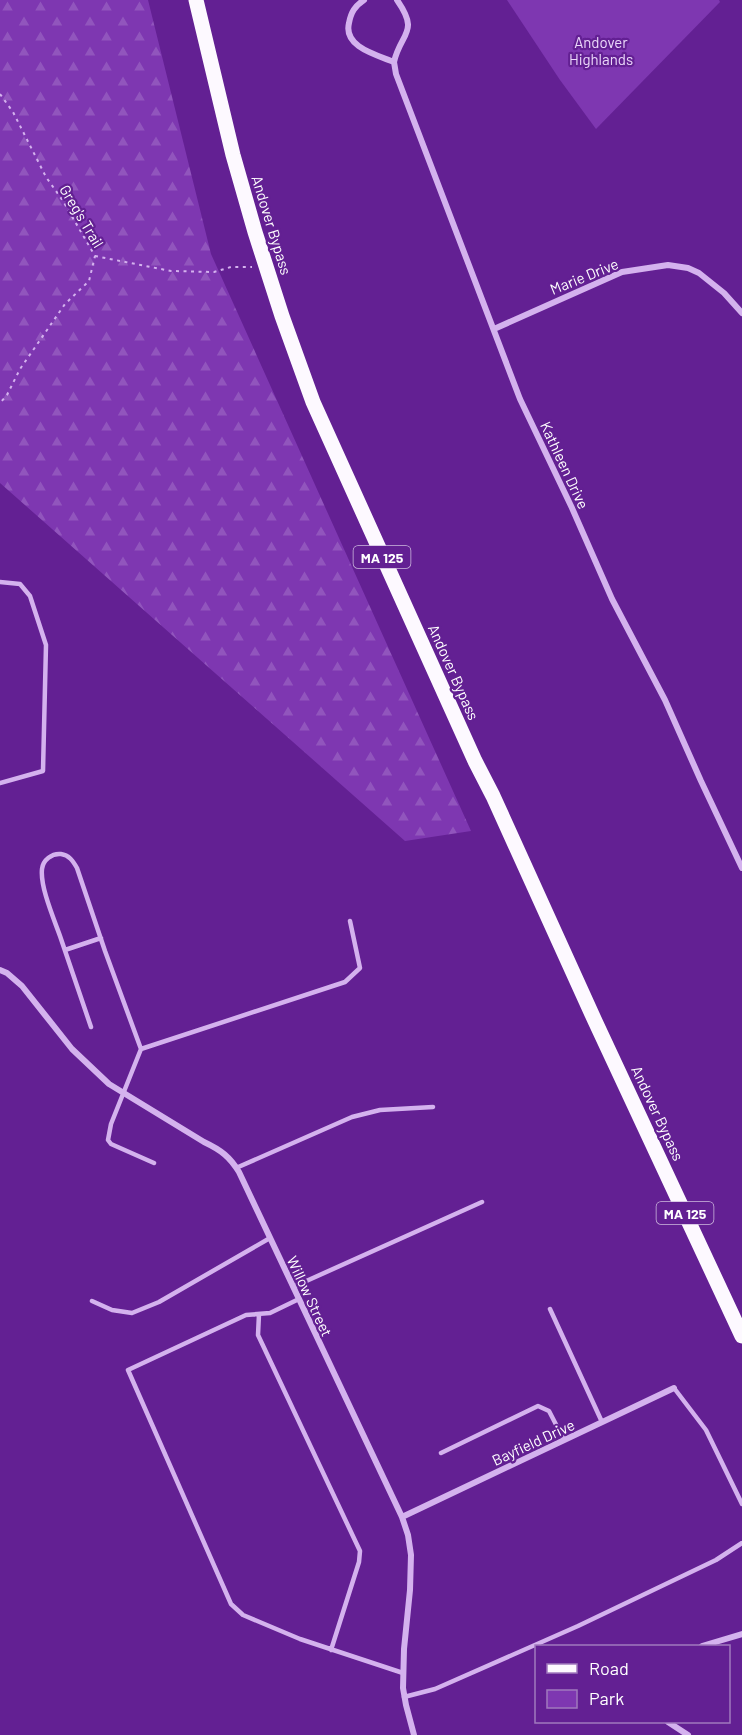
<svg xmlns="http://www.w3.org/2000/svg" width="742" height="1735" font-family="Barlow,sans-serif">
	<defs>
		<pattern id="forest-firs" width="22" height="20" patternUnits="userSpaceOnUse" patternTransform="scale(1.5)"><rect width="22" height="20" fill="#7e37b1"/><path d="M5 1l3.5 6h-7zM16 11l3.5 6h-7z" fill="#9155bd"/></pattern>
	</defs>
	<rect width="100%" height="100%" fill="#632093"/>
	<!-- forest -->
	<path fill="url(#forest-firs)" d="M0,0h148l63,254 260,577 -66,10 -405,-358z"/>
	<!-- park -->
	<path fill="#7e37b1" d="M507,0h212l1,2 -124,127 -36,-49z"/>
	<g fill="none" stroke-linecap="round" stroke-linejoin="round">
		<!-- path -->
		<path stroke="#d4b2ee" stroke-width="2" stroke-dasharray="3 4.5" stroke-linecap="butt" d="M0,94l13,18 33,65 17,24 32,55 -6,25 -24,23 -45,65 -13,26 -7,8
			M95,256l76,15 43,1 17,-5h21"/>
		<!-- service -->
		<path stroke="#d4b2ee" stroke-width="4.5" d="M0,582l20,2 10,12 16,49 -3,126 -43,12
			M65,950l36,-12
			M91,1027c-10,-30 -21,-61 -31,-91 -6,-17 -20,-49 -18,-67 1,-9 10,-16 19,-15 8,1 12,7 16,14l28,83 36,98 -30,75 -3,16 3,4 43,19
			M141,1049l204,-67 15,-14 -10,-47
			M236,1168l116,-51 28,-7 53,-3
			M293,1287l189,-85
			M299,1299l-29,14 -24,2 -118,55 103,234 12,11 57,24 103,34
			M92,1301l20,9 20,3 27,-11 111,-64
			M550,1309l52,113
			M259,1314l-1,21 102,216 -1,11 -28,88
			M674,1388l32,42 36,74
			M441,1453l97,-47 11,5 15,29
			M404,1697l31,-8 143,-63 138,-66 26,-17"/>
		<!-- minor -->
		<path stroke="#d4b2ee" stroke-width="6" d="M364,0c-9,6 -13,12 -15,23 -6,24 28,32 45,39 7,-30 26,-29 3,-62
			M394,62l2,12 124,325 52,109 40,91 53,101 36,81 41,87
			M494,329l128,-57 46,-7 20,3 11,5 25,20 18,20
			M0,970l7,3 15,13 50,63 37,35 95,58c17,8 26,15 35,30l163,345 6,18 3,20 -1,35 -6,59 -1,39 3,17 8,30
			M402,1517l272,-129
			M702,1646l40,-12
			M668,1722l20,13"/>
		<!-- primary -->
		<path stroke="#fdf9ff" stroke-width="15" d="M196,0l37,155 22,77 27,84 31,86 162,359 18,35 102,225 147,315"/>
	</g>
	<g text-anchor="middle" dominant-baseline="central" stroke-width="4.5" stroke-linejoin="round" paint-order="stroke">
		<!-- shield labels -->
		<g fill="#632093" stroke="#d0bcdf" stroke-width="1.5">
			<rect x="353.5" y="546" width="57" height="22" rx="4.5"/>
			<rect x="656.5" y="1202" width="57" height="22" rx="4.5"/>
		</g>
		<g font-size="14" font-weight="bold" fill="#fff">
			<text x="382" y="557">MA 125</text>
			<text x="685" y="1213">MA 125</text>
		</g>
		<!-- park labels -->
		<g font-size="15" fill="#ebd8fa" stroke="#632093">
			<text x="601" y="42">Andover<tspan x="601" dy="17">Highlands</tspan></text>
		</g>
		<!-- street labels -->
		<g font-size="15" fill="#fff" stroke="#632093">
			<text transform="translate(82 216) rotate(59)">Greg's Trail</text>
			<text transform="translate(272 225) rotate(73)">Andover Bypass</text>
			<text transform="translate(584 276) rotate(-22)">Marie Drive</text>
			<text transform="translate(565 465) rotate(65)">Kathleen Drive</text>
			<text transform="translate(454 672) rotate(66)">Andover Bypass</text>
			<text transform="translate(658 1113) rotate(65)">Andover Bypass</text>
			<text transform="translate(310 1296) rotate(65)">Willow Street</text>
			<text transform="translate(533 1442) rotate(-25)">Bayfield Drive</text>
		</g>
	</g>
	<!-- legend -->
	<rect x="535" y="1645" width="195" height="78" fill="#632093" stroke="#a179be" stroke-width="1.5"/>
	<rect x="547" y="1664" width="30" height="9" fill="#fdf9ff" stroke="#a179be" stroke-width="1.5"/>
	<text x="589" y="1675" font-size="18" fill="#ffffff">Road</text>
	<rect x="547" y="1690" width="30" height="18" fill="#7e37b1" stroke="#a179be" stroke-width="1.5"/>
	<text x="589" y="1705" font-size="18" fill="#ffffff">Park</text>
</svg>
